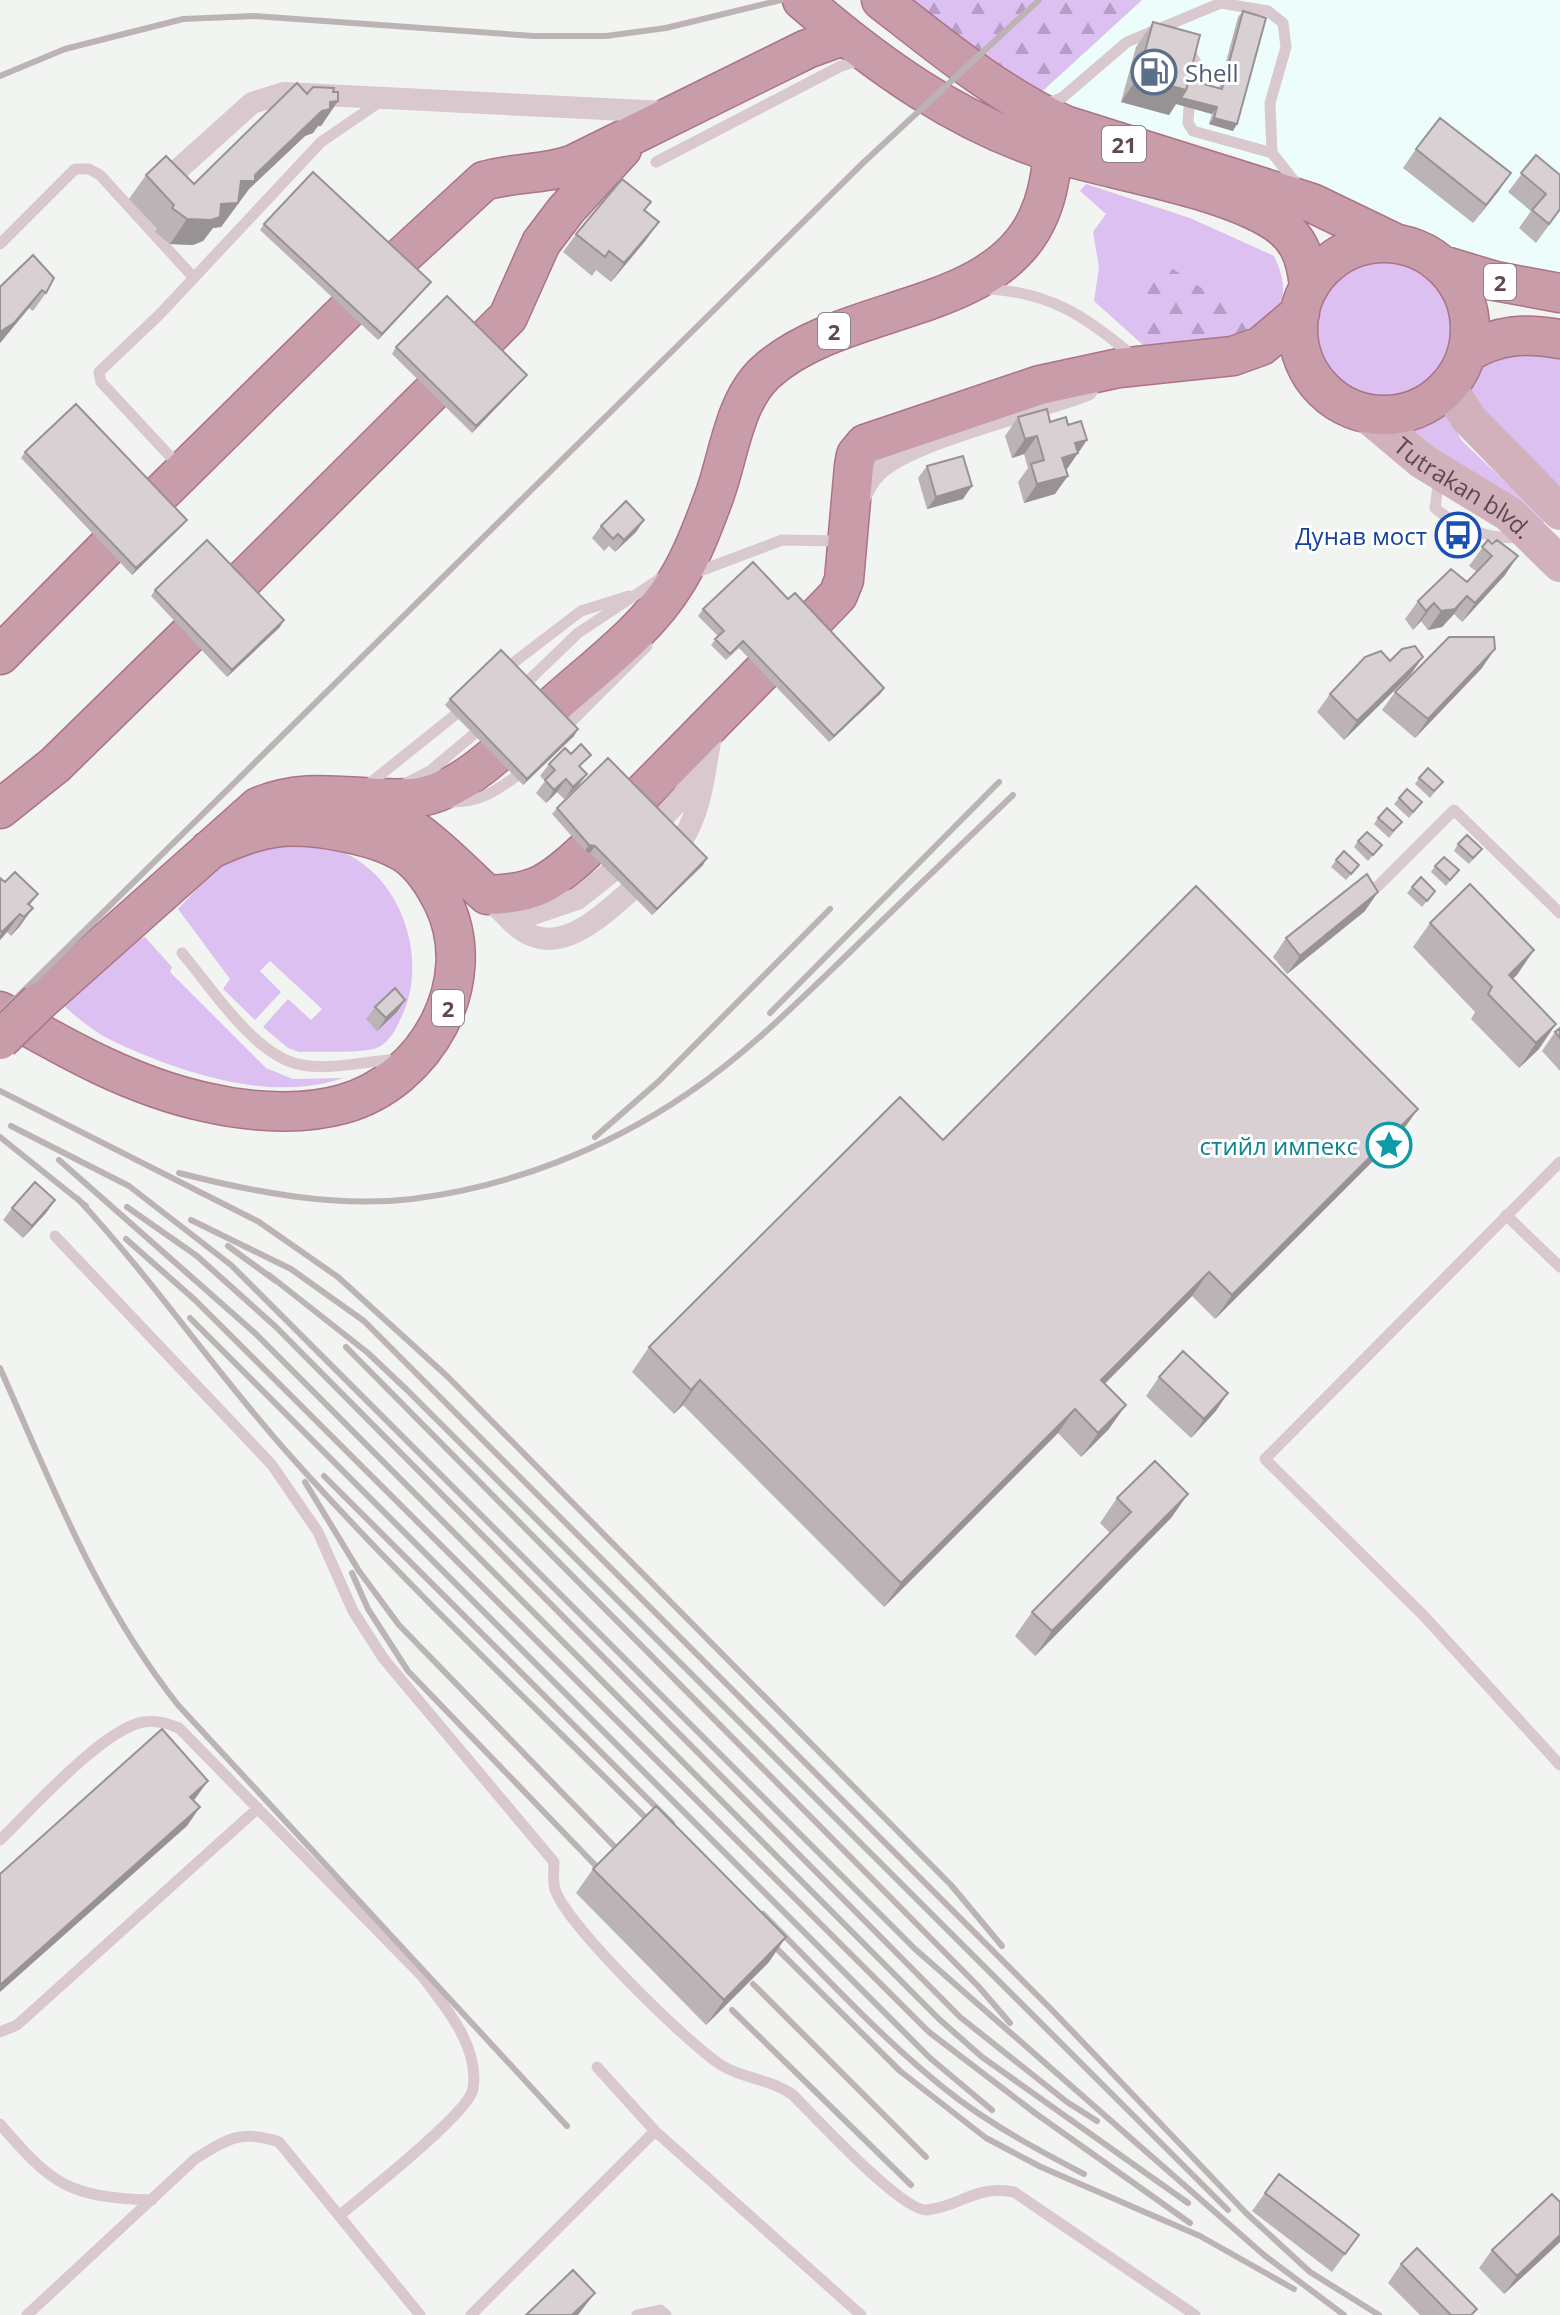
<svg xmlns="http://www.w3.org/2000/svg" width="1560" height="2315" font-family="'Open Sans',sans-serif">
	<defs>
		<pattern id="forest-firs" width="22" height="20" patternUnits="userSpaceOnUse" patternTransform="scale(2)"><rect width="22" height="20" fill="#dbc0f1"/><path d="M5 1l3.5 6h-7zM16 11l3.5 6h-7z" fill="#b59ec6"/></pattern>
	</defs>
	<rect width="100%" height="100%" fill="#f2f4f2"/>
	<!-- commercial -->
	<path fill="#ecfdfb" d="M1142,0h418v280l-83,-17 -175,-81 -77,-31 -190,-53z"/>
	<!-- grass -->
	<path fill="#dbc0f1" d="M1086,184l104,34 84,38c14,29 14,51 -14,71l-122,-26 5,44 -49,-44 5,-34 -6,-35 13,-18 -26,-23z
		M1310 332a73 73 0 1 1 146 0a73 73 0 1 1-146 0Z
		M1509,352l51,3v143l-76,-75 -16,-39 15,-25z
		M1442,406l20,35 84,79 -7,7 -74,-44 -66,-61 20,-4z
		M274,841c30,1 55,1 82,18 51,32 71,107 45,159 -5,11 -11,23 -22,29 -14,7 -62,4 -80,5l-11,-4 -25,-21 25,-28 23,21 11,-11 -52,-48 -10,10 21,21 -26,28 -32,-31 7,-10 -52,-70 46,-49z
		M145,937l27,30 -2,5 96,96 27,11 50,-1c-71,25 -163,-5 -230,-37 -20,-9 -37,-25 -54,-39l43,-44z"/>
	<!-- forest -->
	<path fill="url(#forest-firs)" d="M911,0h231l-107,98z
		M1152,255l108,72 -14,8 -103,10c-4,-34 -13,-61 9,-90z"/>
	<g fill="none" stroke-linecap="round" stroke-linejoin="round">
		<!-- trunk casing -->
		<g stroke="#ad7385" stroke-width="41">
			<path id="trunk" d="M802,0c75,65 157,124 252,153 64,19 158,33 215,65 29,16 37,38 40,69
				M881,0c59,46 115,93 184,125l247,78 83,40
				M1298 329a86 86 0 1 1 172 0a86 86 0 1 1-172 0Z
				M397,261l87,-80c30,-9 61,-6 90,-17l233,-115 36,-13
				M1442,265l53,16 65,12
				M483,342l25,-25 33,-74 25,-33 56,-61
				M1467,353c31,-19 58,-20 93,-14
				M156,498l190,-187
				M239,584l192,-191
				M812,622l26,-27 6,-15 10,-114 2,-11 9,-11 175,-59 79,-17 114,-12 28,-10 39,-33
				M0,655l106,-107
				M548,710c42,-39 98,-78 128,-128 16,-25 29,-60 39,-88 14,-39 19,-93 51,-122 76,-69 229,-57 272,-155 10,-21 12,-42 16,-65
				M638,798l124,-126
				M359,803c52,14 89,56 128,92 47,-1 64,-12 98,-44
				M0,809l55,-44 133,-130
				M39,1002l219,-195c52,-23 101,-5 154,-9 31,-2 60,-23 82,-42
				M0,1011c65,37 131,75 205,91 42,10 96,14 138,2 83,-23 139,-122 100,-202 -9,-18 -21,-37 -37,-48 -19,-12 -41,-18 -63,-22 -56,-11 -83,-6 -134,18"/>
		</g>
		<!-- service -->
		<path stroke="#d9c8ce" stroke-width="11" d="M1187,47l9,16 -3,25
			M1043,106l20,-9 64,-55 94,-39 47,8 15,12 3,24 -16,56 2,50 27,34
			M1189,107l-1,16 5,8 79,22
			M656,162l185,-96 22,-6
			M0,244l75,-75h14l11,6 94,103
			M982,289c65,1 104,27 152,68
			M180,467l-79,-85 -2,-10 61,-58 161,-172 60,-41
			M1439,478l-4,30c22,19 56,33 85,29
			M692,574l90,-34 58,1
			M508,667l73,-56 48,-15
			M524,685l54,-52 83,-55
			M566,727l81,-81
			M403,785l27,-14 44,-37
			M365,787l90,-72
			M447,802c30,1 45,-8 68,-25
			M1378,886l76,-76 106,103
			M182,953c30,35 73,104 120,112 28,5 60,-3 87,-5
			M1560,1162l-295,297 159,157 136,149
			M1506,1215l54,52
			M55,1236l217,229 46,67 35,79 30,47 171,204c0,9 -2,22 2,30 15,37 130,150 165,173 22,14 50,14 72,30 22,22 109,117 134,115 36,-4 46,-25 87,-18l181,123
			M0,1840c32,-31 102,-110 143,-118 14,-2 23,1 36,6l242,247c24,31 59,72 52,114 -4,24 -109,106 -133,126
			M0,2032l17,-7 241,-217
			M597,2067l58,64 206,184
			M0,2124c53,62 69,73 152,76
			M27,2315l168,-156c32,-20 46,-30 84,-17l141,173
			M471,2315l184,-184
			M637,2315l23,-5 6,5"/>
		<!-- minor -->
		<path stroke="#d9c8ce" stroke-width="22" d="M172,175l80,-72 32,-10 382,19
			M858,500c5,-8 9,-19 16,-26 30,-35 165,-65 213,-84
			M660,821l23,-25 19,-31
			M681,842c23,-35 23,-75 32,-115
			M487,895c11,12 22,27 36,36 38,25 80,-16 106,-39
			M512,921l65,-22 33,-26"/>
		<!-- primary -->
		<g stroke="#d1b1bb" stroke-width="36">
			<path d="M1448,387l21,32 91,93"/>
			<path id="s1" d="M1365,413l57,48 87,53 51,50"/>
		</g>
		<!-- trunk -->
		<use href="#trunk" stroke="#c99caa" stroke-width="38"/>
		<!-- rail -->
		<path stroke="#bcb3b5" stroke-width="6" d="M0,76l65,-27 118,-30 71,-3 280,20h72l60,-8 115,-28
			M770,1013l229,-231
			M0,1014l864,-852 175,-162
			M0,1091l259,131 79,55 110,100 503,508 51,61
			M11,1126l118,60 102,79 684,684 349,306 80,60
			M0,1137l86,69
			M595,1137l63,-55 172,-173
			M59,1160l197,174 683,685 43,38 206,146
			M179,1173c74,19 156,35 233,26 98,-12 194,-50 275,-105 59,-40 110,-91 160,-139 55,-54 111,-107 166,-160
			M78,1199c77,83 140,177 216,261 116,129 243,249 366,372
			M127,1207l70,49 79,71 684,690 107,85 30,19
			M191,1220l100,49 73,52 687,688 195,204 64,59 69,43
			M126,1239l69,61 734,732 106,81 155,110
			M228,1246l48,35
			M269,1275l99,78 39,37 821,820
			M190,1318l740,740 62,52
			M346,1347l632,639 32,37
			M0,1368c53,119 97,235 178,337l389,421
			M324,1476l348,347
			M305,1482l54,89 40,54 215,221
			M352,1573l16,36 40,62 188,195
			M763,1914c63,63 124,131 195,185 39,29 82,52 126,75
			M761,1933l139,138 86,67 55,29 159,69 94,53
			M753,1984l173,173
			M732,2010l179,175"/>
		<!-- trunk-bridge casing -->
		<g stroke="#ad7385" stroke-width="41" stroke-linecap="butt">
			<path id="trunk-bridge" d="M0,1040l39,-38"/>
		</g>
		<!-- trunk-bridge -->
		<use href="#trunk-bridge" stroke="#c99caa" stroke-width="38"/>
	</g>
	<!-- wall -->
	<path fill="#bbb3b5" d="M1243,11l-10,120 -24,-7 3,-10 -36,-10 -7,11 -48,-13 15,-55 17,-25 36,58 30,8 19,-71z
		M333,92l5,9 -17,25h-3l-5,7 -8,3 -56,53 -28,38 -8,1 -10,13 -10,4 -23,-1 -15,-12 2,-3 -28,-30 17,-24 48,9 113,-90z
		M1416,149l95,24 -38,50 -70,-55z
		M1536,155l24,55 -24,33 -17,-15 12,-17 -23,-19z
		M645,210l1,30 -35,42 -15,-12 -4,6 -29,-24 13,-18z
		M264,224l167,58 -53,58 -118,-110z
		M33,255l13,38 -13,18 -4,-3 -29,35v-56z
		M396,347l126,34 -50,52 -80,-79z
		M1018,417l50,8 19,15 -21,30 -11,24 -31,9 -6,-21 10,-14 -4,-14 -12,4 -7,-22z
		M25,452l157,74 -50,49 -111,-117z
		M927,466l36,33 -36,10 -9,-31z
		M644,520l-8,12 -21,20 -6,-6 -5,5 -12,-13 9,-12z
		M1488,540l17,35 -43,47 -8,-8 -12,13 -14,3 -7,-9 -8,9 -8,-11 13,-18 49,-19 10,-10 -8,-6z
		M155,590l125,37 -53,50 -76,-81z
		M788,599l96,89 -4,6 -51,48 -90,-94 -13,12 -15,-15 7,-9 -20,-20 5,-7z
		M1423,657l-13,18 -66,65 -27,-28 13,-18 60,-33z
		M1482,668l-67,70 -33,-28 13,-18z
		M450,699l124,37 -51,49 -78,-80z
		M549,764l32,4 -3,18 -14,13 -7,-7 -11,11 -10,-10 9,-12 -5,-5z
		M1419,778l24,4 -13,16 -15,-14z
		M1399,798l23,4 -13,16 -15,-14z
		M557,808l146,57 -51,50 -62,-62 -5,-2 -33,-37z
		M1378,818l19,10 -8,10 -15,-14z
		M1358,841l24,4 -14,16 -14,-14z
		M1458,844l19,11 -8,9 -15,-13z
		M1336,860l23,5 -13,15 -15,-13z
		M1435,866l19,10 -8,10 -15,-14z
		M0,878l5,4 33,12 -8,11 -10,21 -9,10 -4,-4 -7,8z
		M1412,887l23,4 -13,16 -15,-14z
		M1365,911l-78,63 -14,-17 13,-19z
		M1430,923l104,27 -22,29 27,70 -20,19 -48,-49 4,-7 -62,-65z
		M405,1000l-8,12 -20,19 -11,-12 9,-12z
		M1560,1028v43l-18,-20 13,-19z
		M1401,1133l-186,186 -23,-23 -87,88 4,45 -28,28 -23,-24 -174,174 -201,-202 -9,9 -42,-42 17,-25 294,-207z
		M55,1200l-9,13 -23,25 -20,-18 9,-12z
		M1159,1377l69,16 -13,19 -24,26 -45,-42z
		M1188,1494l-17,24 -136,138 -20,-20 17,-24 78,-79 -10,-10 17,-25z
		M593,1869l176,93 -63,63 -130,-132z
		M1265,2193l94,42 -27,37 -80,-61z
		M1560,2202v40l-56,52 -25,-26 13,-18z
		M1401,2264l72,51h-53l-32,-32z"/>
	<!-- shaded-wall -->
	<path fill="#989294" d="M1138,77l48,13 31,17 -5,7 -36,-10 -7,11 -48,-13z
		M338,101l-17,25h-3l-5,7 -8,3 -56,53 -28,38 -8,1 -10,13 -10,4 -23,-1 17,-25 34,-15 20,-23 14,-6 75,-73z
		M1214,118l23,6 -4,7 -24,-7z
		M1511,173l-13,19 -25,31 13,-18z
		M659,222l-13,18 -35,42 13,-19z
		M431,282l-5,6 -48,52 4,-6z
		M42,290l-13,18 -29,35v-11z
		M527,375l-5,6 -50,52 4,-7z
		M1037,436l-13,18 -12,4 13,-19z
		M1087,440l-22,32 -3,-14 13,-15z
		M1068,476l-13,18 -31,9 13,-19z
		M972,486l-9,13 -36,10 9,-12z
		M187,520l-5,6 -50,49 4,-7z
		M644,520l-8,12 -21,20 9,-12z
		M1518,556l-13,19 -43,47 13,-19z
		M1467,596l-13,18 -12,13 -14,3 13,-19z
		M1434,603l-13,18 -8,9 13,-19z
		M284,620l-4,7 -53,50 5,-7z
		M1495,649l-13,19 -67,70 13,-19z
		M1423,657l-13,18 -66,65 13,-19z
		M884,688l-4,6 -51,48 5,-6z
		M578,729l-4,7 -51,49 4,-6z
		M587,774l-9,12 -14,13 9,-12z
		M566,779l-9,13 -11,11 8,-13z
		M589,845l6,1 -5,7 -5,-2z
		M707,858l-4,7 -51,50 5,-6z
		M1378,892l-13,19 -78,63 13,-18z
		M33,908l-13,18 -9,10 13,-19z
		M20,914l-13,18 -7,8v-4l2,-4z
		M1534,950l-17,25 -26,25 18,-25z
		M405,1000l-8,12 -20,19 9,-13z
		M1556,1024l-17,25 -20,19 17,-25z
		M1418,1109l-17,24 -186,186 17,-24z
		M55,1200l-9,13 -23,25 9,-12z
		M1209,1272l-17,24 -108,108 17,-24z
		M700,1380l-17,25 -9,9 17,-24z
		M1228,1393l-13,19 -24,26 13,-19z
		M1126,1405l-17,24 -28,28 17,-24z
		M1075,1409l-17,24 -174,174 17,-24z
		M1188,1494l-17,24 -136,138 17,-25z
		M208,1781l-13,18 -18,16 13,-18z
		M200,1807l-13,19 -187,166v-7z
		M786,1937l-17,25 -63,63 18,-25z
		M1560,2235v7l-56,52 13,-18z
		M595,2293l-17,22h-6z"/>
	<!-- building -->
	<path fill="#d9d0d3" stroke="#989294" stroke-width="2" d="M1243,11l23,7 -29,106 -23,-6 3,-11 -36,-9 5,-8 3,-10 33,9z
		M1153,22l47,13 -14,55 -48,-13z
		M297,83l10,11 6,-7 21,1 -1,4h5v9l-8,1v7l-8,2 -67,64v6h-14l-3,22 -17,1 -1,13 -9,3 -24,-1 -15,-11 2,-3 -28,-30 20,-19 28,28z
		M1440,118l71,55 -25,32 -70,-56z
		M1536,155l24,20v34l-11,15 -17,-14 14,-16 -25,-21z
		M313,172l118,110 -49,52 -118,-110z
		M622,179l29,23 -7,8 15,12 -35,41 -15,-12 -4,6 -29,-23z
		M33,255l21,23 -8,15 -4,-3 -28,33 -14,9v-45z
		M447,296l80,79 -51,51 -80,-79z
		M76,404l111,116 -51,48 -111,-116z
		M1047,409l3,13 16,-5 2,8 13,-4 6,19 -12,3 3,10 -16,5 6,18 -31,8 -6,-20 13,-4 -7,-24 -12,3 -7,-22z
		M963,456l9,30 -36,11 -9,-31z
		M626,501l18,19 -20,20 -6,-6 -5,5 -12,-13z
		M207,540l77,80 -52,50 -77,-80z
		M1488,540l4,4 5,-4 21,16 -43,47 -8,-7 -12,13 -14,2 -7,-8 -8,8 -8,-10 33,-32 16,13 25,-26 -10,-9z
		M753,562l35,37 7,-6 89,95 -50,48 -91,-95 -13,13 -15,-15 9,-8 -21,-22z
		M1449,637h45l1,12 -67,70 -33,-27z
		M1415,646l8,11 -66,64 -27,-27 35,-37 16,-6 9,10 12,-12z
		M501,650l77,79 -51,50 -77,-80z
		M581,744l10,11 -12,11 8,8 -14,13 -7,-8 -12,11 -9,-10 10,-10 -6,-6 16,-16 6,6z
		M608,758l99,100 -50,51 -62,-63 -6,-1 -32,-37z
		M1428,768l15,14 -9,9 -15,-13z
		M1407,789l15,13 -9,10 -14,-14z
		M1387,808l15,14 -9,9 -15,-13z
		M1367,832l15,13 -9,10 -15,-14z
		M1467,835l15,14 -9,9 -15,-14z
		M1344,851l15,14 -8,9 -15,-14z
		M1444,857l15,13 -9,10 -15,-14z
		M15,872l23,22 -10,10 5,4 -9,9 -4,-3 -18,18 -2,-2v-52l5,4z
		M1367,874l11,18 -78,64 -14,-18z
		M1421,877l14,14 -8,10 -15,-14z
		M1470,884l64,66 -25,25 47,49 -20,19 -48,-49 4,-7 -62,-64z
		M1196,886l222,223 -186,186 -23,-23 -108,108 25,25 -28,28 -23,-24 -174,174 -201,-203 -9,10 -42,-43 251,-250 43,43z
		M395,988l10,12 -19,18 -11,-11z
		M1560,1028v10l-5,-6z
		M35,1182l20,18 -23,26 -20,-18z
		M1183,1351l45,42 -24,26 -45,-42z
		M1155,1461l33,33 -136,137 -20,-19 99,-100 -14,-14z
		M162,1729l46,52 -18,16 10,10 -200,178v-111z
		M656,1806l130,131 -62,63 -131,-131z
		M1279,2174l80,61 -14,19 -80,-61z
		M1552,2194l8,8v33l-43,41 -25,-26z
		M1417,2248l60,61 -6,6h-20l-50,-51z
		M573,2270l22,23 -23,22h-46z"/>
	<!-- icons -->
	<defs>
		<g id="fuel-ring" transform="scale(2.3)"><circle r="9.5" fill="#fff" stroke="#5c6f8a" stroke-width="1.5"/><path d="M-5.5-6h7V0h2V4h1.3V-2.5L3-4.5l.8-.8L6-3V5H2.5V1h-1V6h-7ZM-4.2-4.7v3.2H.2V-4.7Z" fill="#5c6f8a"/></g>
		<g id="bus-ring" transform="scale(2.3)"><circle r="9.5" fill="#fff" stroke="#1a4fb4" stroke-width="1.5"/><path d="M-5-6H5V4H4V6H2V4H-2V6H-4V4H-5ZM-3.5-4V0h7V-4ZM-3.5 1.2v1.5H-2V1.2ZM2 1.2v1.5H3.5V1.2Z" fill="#1a4fb4"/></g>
		<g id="sight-ring" transform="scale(2.3)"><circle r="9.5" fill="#fff" stroke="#0f9aa8" stroke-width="1.5"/><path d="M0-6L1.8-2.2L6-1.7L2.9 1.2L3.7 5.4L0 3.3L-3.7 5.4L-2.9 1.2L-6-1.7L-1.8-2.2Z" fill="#0f9aa8"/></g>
	</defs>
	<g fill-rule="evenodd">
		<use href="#fuel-ring" x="1154" y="72"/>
		<use href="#bus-ring" x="1458" y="535"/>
		<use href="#sight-ring" x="1389" y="1145"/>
	</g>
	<g text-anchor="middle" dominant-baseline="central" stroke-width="6" stroke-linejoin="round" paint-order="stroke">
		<!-- shield labels -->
		<g fill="#fff" stroke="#907f85" stroke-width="2">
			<rect x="1102" y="126" width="44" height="36" rx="6"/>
			<rect x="1484" y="264" width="32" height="36" rx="6"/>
			<rect x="818" y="313" width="32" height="36" rx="6"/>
			<rect x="432" y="990" width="32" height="36" rx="6"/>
		</g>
		<g font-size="22" font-weight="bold" fill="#604851">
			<text x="1124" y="144">21</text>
			<text x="1500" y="282">2</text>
			<text x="834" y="331">2</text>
			<text x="448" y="1008">2</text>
		</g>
		<!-- service labels -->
		<g font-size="24" fill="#4e5e75" stroke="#fff" text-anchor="start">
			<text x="1185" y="72">Shell</text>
		</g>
		<!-- street labels -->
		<g font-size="24" fill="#604851" stroke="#fff">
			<text stroke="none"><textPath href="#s1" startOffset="124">Tutrakan blvd.</textPath></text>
		</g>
		<!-- transit labels -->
		<g font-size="24" fill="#164399" stroke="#fff" text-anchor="end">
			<text x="1427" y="535">Дунав мост</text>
		</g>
		<!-- culture labels -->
		<g font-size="24" fill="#0d838f" stroke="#fff" text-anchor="end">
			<text x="1358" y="1145">стийл импекс</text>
		</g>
	</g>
</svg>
